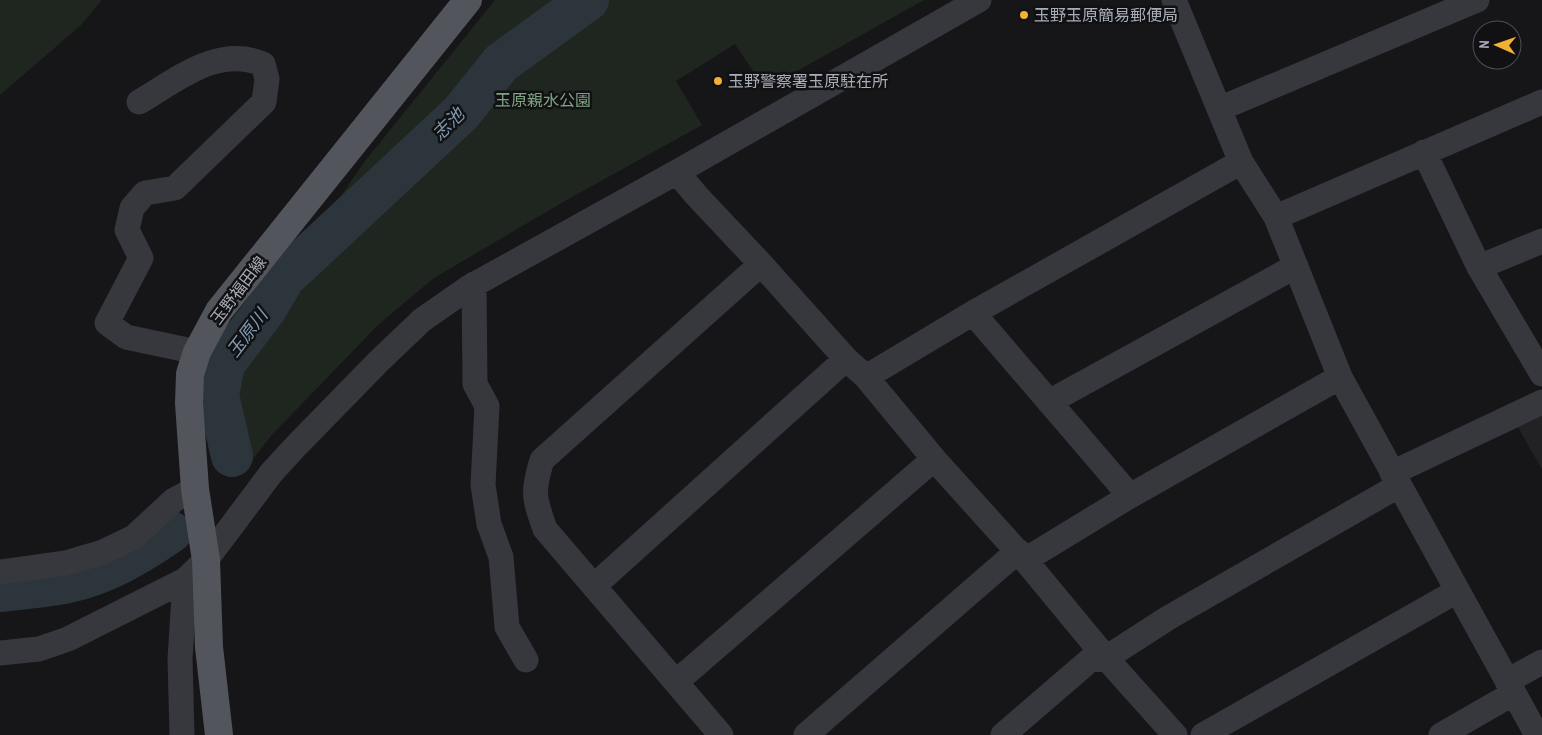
<svg xmlns="http://www.w3.org/2000/svg" width="1542" height="735" font-family="'Archivo Narrow','Noto Sans JP',sans-serif">
	<rect width="100%" height="100%" fill="#161618"/>
	<!-- built -->
	<path fill="#222225" d="M1542,410v59l-27,-47z"/>
	<!-- green -->
	<path fill="#1e261f" d="M0,0h102l-22,26 -80,69z
		M495,0h429l-159,89 -30,-45 -59,37 26,44 -137,76 -131,77 -56,47 -107,111 -28,36 -19,-6 -15,-15 -7,-40 3,-35 19,-44 32,-43 49,-41 60,-87z"/>
	<g fill="none" stroke-linecap="round" stroke-linejoin="round">
		<!-- river -->
		<path stroke="#2c353c" stroke-width="42" d="M232,456l-14,-61 6,-31 41,-54 19,-32 177,-165 40,-50 87,-63
			M0,591c23,-3 46,-4 68,-9 38,-8 71,-28 103,-50"/>
		<!-- minor -->
		<path stroke="#37383d" stroke-width="25" d="M1174,0l67,162 35,55 64,160 197,358
			M139,102c38,-22 78,-57 124,-38l4,15 -3,23 -89,86 -30,5 -13,15 -5,22 14,28 -34,65 19,14 71,15
			M1219,109l258,-109
			M1424,152l55,115 63,107
			M677,172l19,23 65,69 85,95 20,18 68,82 91,101 81,98 69,77
			M1276,217l266,-115
			M1479,267l63,-26
			M474,284l1,100 12,22 -4,79 6,39 12,33 6,70 19,33
			M973,313l157,183
			M866,377l107,-64 268,-151
			M1049,402l247,-136
			M1392,473l150,-71
			M1025,560l105,-64 210,-119
			M0,572l66,-9 37,-11 31,-15 40,-37 21,-11
			M594,586l252,-227
			M0,653l39,-4 29,-10 117,-59 21,-20 66,-88 24,-26 82,-84 44,-42 46,-32 209,-116 302,-172
			M1507,681l35,-19
			M676,682l258,-223
			M182,735l-2,-76 5,-79
			M721,735l-176,-206c-11,-31 -13,-37 -3,-69l219,-196
			M806,735l212,-184
			M1003,735l87,-75 16,-2 62,-40 230,-132
			M1203,735l254,-144
			M1441,735l73,-42"/>
		<!-- major -->
		<path stroke="#53555c" stroke-width="28" d="M219,735l-10,-88 -3,-87 -11,-71 -6,-86 1,-29 7,-22 22,-41 249,-311"/>
	</g>
	<!-- markers -->
	<g fill="#f2b134" stroke="#111113" stroke-width="2">
		<circle cx="1024" cy="15" r="5"/>
		<circle cx="718" cy="81" r="5"/>
	</g>
	<g text-anchor="middle" dominant-baseline="central" stroke-width="5" stroke-linejoin="round" paint-order="stroke">
		<!-- poi labels -->
		<g font-size="16" fill="#a8adb8" stroke="#111113" text-anchor="start">
			<text x="1034" y="15">玉野玉原簡易郵便局</text>
			<text x="728" y="81">玉野警察署玉原駐在所</text>
		</g>
		<!-- park labels -->
		<g font-size="16" fill="#7fa381" stroke="#111113">
			<text x="543" y="100">玉原親水公園</text>
		</g>
		<!-- street labels -->
		<g font-size="16" fill="#a8adb8" stroke="#111113">
			<text transform="translate(238 290) rotate(-53)">玉野福田線</text>
		</g>
		<!-- water labels -->
		<g font-size="18" font-style="italic" fill="#7f9bb3" stroke="#111113">
			<text transform="translate(448 124) rotate(-45)">志池</text>
			<text transform="translate(247 333) rotate(-53)">玉原川</text>
		</g>
	</g>
	<!-- north arrow -->
	<g transform="translate(1497 45) rotate(272)"><circle r="24" fill="#111113" stroke="#4d4f55"/>
	<path d="M0-4L9 19L0 12L-9 19Z" fill="#f2b134"/>
	<text y="-8" font-size="14" font-weight="bold" text-anchor="middle" fill="#a8adb8">N</text>
	</g>
</svg>
